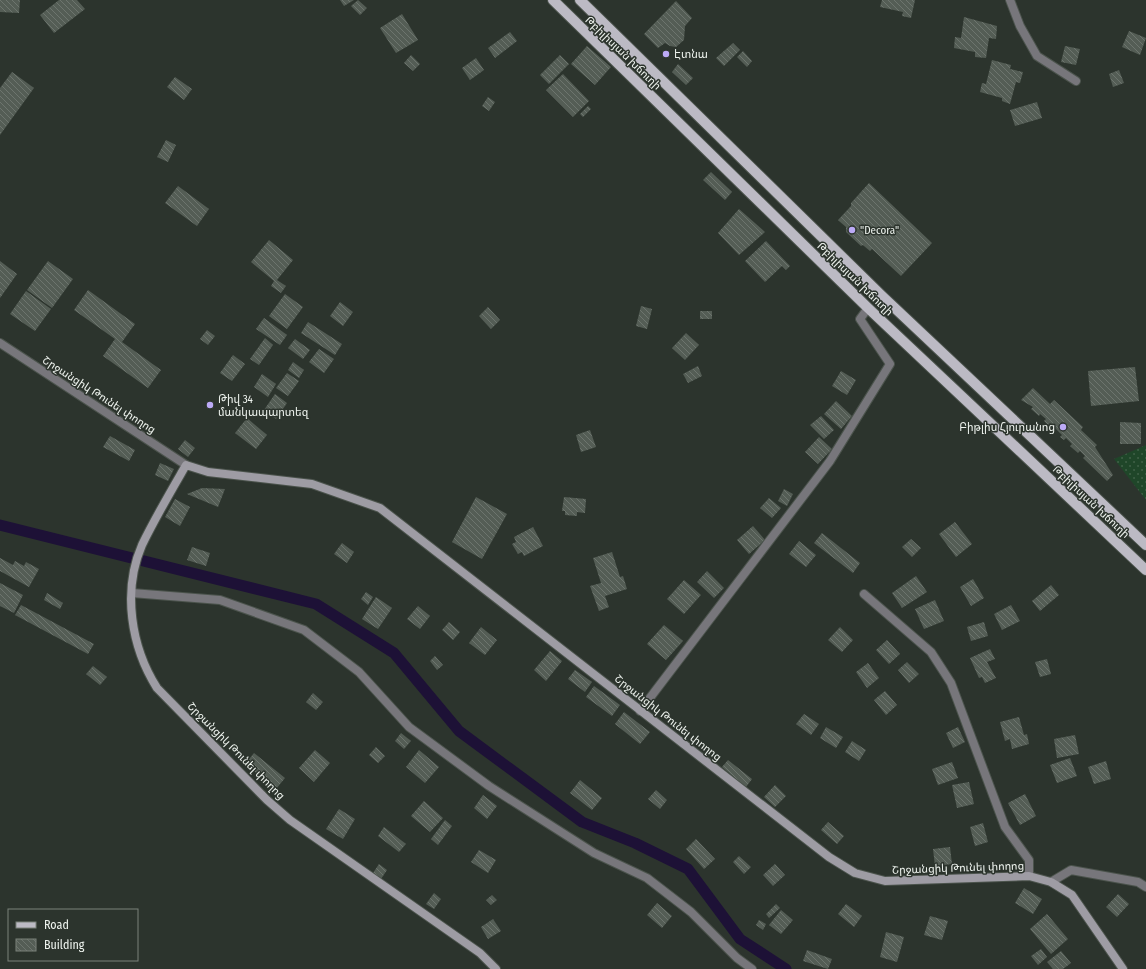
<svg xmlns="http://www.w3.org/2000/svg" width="1146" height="969" font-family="'Fira Sans Condensed','Noto Sans Armenian',sans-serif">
	<defs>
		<pattern id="park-dots" width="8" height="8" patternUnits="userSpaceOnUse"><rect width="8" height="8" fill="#1f4629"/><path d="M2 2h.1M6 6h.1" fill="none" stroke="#406148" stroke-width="1.8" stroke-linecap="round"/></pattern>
		<pattern id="building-back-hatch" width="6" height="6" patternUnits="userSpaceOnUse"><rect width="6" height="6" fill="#545d55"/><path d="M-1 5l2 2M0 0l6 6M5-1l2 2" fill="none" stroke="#6d756e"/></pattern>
	</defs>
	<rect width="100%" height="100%" fill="#2c342d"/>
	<!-- park -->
	<path fill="url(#park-dots)" d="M1146,445v55l-32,-41z"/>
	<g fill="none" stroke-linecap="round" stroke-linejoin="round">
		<!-- canal -->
		<path stroke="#1d1136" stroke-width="11" d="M0,525l316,79 78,49 65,78 123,91 53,21 53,26 52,70 46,30"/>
	</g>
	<!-- building -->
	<path fill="url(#building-back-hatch)" d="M0,0h20l-1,13 -19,-1z
		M59,0h18l8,9 -31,24 -14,-18z
		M340,0h14l-10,6z
		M358,0l9,8 -7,7 -9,-9z
		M882,0h33l-4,18 -9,-2 1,-4 -23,-5z
		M676,1l16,17 -7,8 -1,14 -8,7 -6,-1 -5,-3 -7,5 -14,-14z
		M402,14l16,26 -22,13 -16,-25z
		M964,17l33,9 -1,13 -7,-1 -3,20 -11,-1v-5l-21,-4 1,-11 6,1z
		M1129,31l17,7 -6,17 -18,-8z
		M510,32l7,9 -22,17 -7,-10z
		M733,43l7,7 -16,16 -8,-8z
		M587,46l24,21 -16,18 -24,-21z
		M1065,46l15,3 -4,16 -15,-3z
		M743,51l9,10 -5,6 -10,-10z
		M411,55l9,9 -7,7 -9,-8z
		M560,55l9,9 -20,20 -9,-9z
		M476,58l8,12 -14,10 -8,-12z
		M992,60l19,5 -1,4 13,3 -3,11 -4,-1 -6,22 -8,-3v-3l-22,-6 2,-9 4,1z
		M678,64l15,14 -7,7 -14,-13z
		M1119,70l5,13 -11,4 -4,-13z
		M12,72l22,16 -34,47v-47z
		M563,74l26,27 -16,16 -27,-27z
		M175,77l17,12 -8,11 -17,-13z
		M488,97l7,5 -6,9 -7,-5z
		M1037,102l5,16 -27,8 -5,-16z
		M588,106l3,3 -8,8 -3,-3z
		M166,140l10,5 -8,17 -11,-5z
		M711,172l21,20 -7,8 -22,-20z
		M869,183l63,60 -31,33 -29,-27 -2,2 -7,-6 -2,1 -15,-14v-5l-8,-7 13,-14v-3z
		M178,186l31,23 -12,17 -32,-23z
		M739,209l26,23 -26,23 -21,-22z
		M269,240l24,20 -16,20 9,6 -5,7 -10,-7 3,-5 -23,-19z
		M766,241l24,25 -4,4 -4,-4 -17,16 -20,-21z
		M0,261l17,13 -17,24z
		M48,261l25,18 -21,29 -25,-18z
		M88,290l47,34 -13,18 39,28 -13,18 -45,-32 12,-17 -41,-29z
		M26,291l25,18 -16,22 -25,-17z
		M285,294l18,13 -16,22 -18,-13z
		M340,302l13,10 -10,14 -13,-10z
		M641,306l11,3 -5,20 -11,-3z
		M488,307l12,13 -9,9 -12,-13z
		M700,311h12v8h-12z
		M264,318l23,17 -7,10 -24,-16z
		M308,322l34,22 -7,11 -34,-22z
		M207,330l8,6 -7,9 -8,-6z
		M686,333l13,12 -14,15 -13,-12z
		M265,338l8,7 -14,20 -9,-6z
		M295,339l15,11 -7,9 -15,-11z
		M319,349l15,10 -10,14 -15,-11z
		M233,355l12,9 -13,17 -12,-8z
		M293,362l11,8 -5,8 -11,-8z
		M698,366l4,10 -14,7 -5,-9z
		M1135,367l4,34 -48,5 -3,-35z
		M841,371l15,9 -9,15 -15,-9z
		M287,373l12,8 -11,15 -12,-8z
		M262,374l14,10 -8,13 -14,-10z
		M1033,388l17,16 4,-4 29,27 -2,3 16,15 -2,2 18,28 -6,6 -24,-23 2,-2 -5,-5 -2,2 -8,-7 2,-2 -6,-6 -2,2 -4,-3 2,-2 -12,-12 -2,2 -4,-4 2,-2 -6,-5 -1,2 -8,-7 2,-2 -12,-7z
		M275,394l12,9 -11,16 -12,-9z
		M836,401l16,15 -11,13 -17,-15z
		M821,416l13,14 -10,9 -14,-14z
		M247,418l20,17 -11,14 -21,-16z
		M1120,422l21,1v21h-21z
		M590,430l6,17 -15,5 -5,-17z
		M110,436l25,14 -6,11 -26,-14z
		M819,437l13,12 -14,15 -13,-12z
		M185,440l10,8 -7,9 -10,-8z
		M160,463l14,6 -6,12 -13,-6z
		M202,488l23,1 -7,18 -31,-13z
		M784,489l9,5 -6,12 -9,-5z
		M476,497l31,17 -25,45 -30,-17z
		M564,497l22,2 -1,14 -8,-1v4l-12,-1v-4h-3z
		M769,498l12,10 -9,10 -12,-10z
		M175,499l15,8 -10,19 -15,-9z
		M955,522l17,22 -16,13 -17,-23z
		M753,526l12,14 -16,14 -12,-14z
		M533,527l10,19 -19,10 -2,-4 -4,2 -6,-10 4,-2 -2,-5z
		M822,533l38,30 -7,10 -39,-30z
		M911,539l10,9 -9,9 -10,-10z
		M799,541l17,14 -10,12 -17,-13z
		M342,543l12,9 -7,11 -13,-9z
		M192,547l18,6 -4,13 -19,-6z
		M612,552l8,25 3,-1 4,13 -22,7 4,11 -10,4 -9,-25 11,-3 -8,-25z
		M0,558l13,7 2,-4 9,5 2,-4 13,7 -10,18 -29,-16z
		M707,571l17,17 -10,10 -17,-16z
		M916,576l11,16 -25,16 -10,-15z
		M973,579l11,19 -13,8 -11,-19z
		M684,580l17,15 -17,19 -17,-15z
		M0,583l23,12 -9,18 -14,-7z
		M1051,585l8,10 -19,16 -8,-10z
		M366,592l7,5 -5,8 -7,-6z
		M47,593l16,10 -3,6 -16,-9z
		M376,597l16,11 -14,21 -16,-10z
		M935,600l9,21 -20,8 -9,-20z
		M21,605l73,39 -6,10 -73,-39z
		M1011,605l9,16 -18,9 -8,-16z
		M418,606l12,10 -10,13 -13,-10z
		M449,622l11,10 -7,8 -11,-10z
		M984,622l4,14 -17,5 -4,-14z
		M664,625l19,16 -17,19 -19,-16z
		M481,627l16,13 -12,15 -16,-12z
		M840,627l13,13 -11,12 -14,-12z
		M887,640l13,14 -11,10 -13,-14z
		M990,649l5,10 -8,3 9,16 -11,5 -3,-6 -3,1 -9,-20z
		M550,651l12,10 -16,20 -12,-11z
		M435,656l8,9 -6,5 -7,-9z
		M1047,659l4,15 -11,3 -5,-15z
		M907,662l12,12 -10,9 -11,-13z
		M868,663l11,15 -12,10 -11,-16z
		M93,666l14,11 -7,8 -14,-11z
		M575,670l17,12 -7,10 -17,-13z
		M594,686l26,19 -8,11 -26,-19z
		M885,691l12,14 -11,10 -12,-15z
		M313,693l10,9 -7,8 -10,-8z
		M624,712l26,20 -10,12 -25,-20z
		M804,714l15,10 -8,11 -15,-11z
		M1019,717l5,18 3,-1 2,10 -17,5 -2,-10 -5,2 -5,-19z
		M826,727l17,10 -7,11 -16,-10z
		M958,727l7,15 -12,6 -7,-15z
		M401,733l10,8 -7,8 -9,-8z
		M1075,735l4,19 -22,4 -3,-19z
		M852,741l14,9 -7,11 -14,-9z
		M376,747l9,9 -7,7 -9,-8z
		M315,750l15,13 -16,19 -15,-14z
		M419,750l20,17 -14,16 -19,-16z
		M254,753l31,25 -9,11 -31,-25z
		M1070,758l7,18 -20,7 -7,-18z
		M728,760l24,19 -6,8 -24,-20z
		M1106,761l5,18 -17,5 -6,-17z
		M952,762l6,16 -20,7 -6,-16z
		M580,780l22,18 -10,12 -22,-17z
		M969,782l5,22 -17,4 -5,-23z
		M775,785l11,11 -11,11 -11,-10z
		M656,790l11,10 -7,9 -12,-10z
		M1025,794l11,22 -16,9 -12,-22z
		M483,795l14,11 -10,13 -13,-11z
		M424,801l19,17 -13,14 -19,-16z
		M339,809l16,10 -12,20 -17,-10z
		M445,820l7,6 -14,19 -7,-6z
		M828,822l16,14 -7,8 -16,-14z
		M983,823l5,19 -13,4 -5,-19z
		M384,827l22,17 -7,8 -21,-16z
		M696,839l19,20 -11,10 -18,-20z
		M950,847l2,17 -17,2 -2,-17z
		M479,850l17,10 -8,13 -17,-11z
		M739,856l12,11 -7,7 -11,-12z
		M379,864l8,6 -6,9 -8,-6z
		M775,864l10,11 -12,11 -10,-11z
		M1024,888l18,11 -9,15 -18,-11z
		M434,893l7,6 -7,10 -8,-5z
		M1118,894l11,10 -12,13 -11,-10z
		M492,895l5,5 -6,5 -5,-5z
		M657,903l15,13 -10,12 -15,-13z
		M776,904l4,4 -11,10 -3,-4z
		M846,904l16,12 -8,11 -16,-13z
		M781,910l12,10 -12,14 -12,-9z
		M1047,914l21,25 -17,15 -21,-25z
		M930,916l18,5 -6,19 -18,-5z
		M493,919l8,12 -13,8 -7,-12z
		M759,920l7,4 -3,6 -7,-5z
		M886,932l18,5 -7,25 -17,-5z
		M1041,949l6,8 -9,8 -7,-9z
		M807,950l25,9 -4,10 -25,-8z
		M1061,951l10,12 -8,6h-10l-6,-7z"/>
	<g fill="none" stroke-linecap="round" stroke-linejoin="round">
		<!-- street casing -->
		<g stroke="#4b534c" stroke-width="10">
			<path id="street" d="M1010,0l10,26 17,30 39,25
				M0,343l186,122
				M132,593l88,7 84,30 55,42 50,55 80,59 105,67 53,25 44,34 46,46 15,11
				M864,594l67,58 20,31 54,144 24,33v16
				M640,711l190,-250 60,-97 -30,-45 8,-11
				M1051,882l20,-12 67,12 8,5"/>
		</g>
		<!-- secondary casing -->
		<g stroke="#4b534c" stroke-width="10">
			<path id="secondary" d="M496,969l-16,-16 -190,-133 -23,-20 -110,-112c-26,-41 -35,-97 -15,-143 13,-27 29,-54 44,-80l22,7 104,12 68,24 449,349 26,16 30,8 144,-5 22,6 21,13 51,74"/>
		</g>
		<!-- primary casing -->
		<g stroke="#4b534c" stroke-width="12">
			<path id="primary" d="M553,0l315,308 278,262
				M580,0l301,295 265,250"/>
		</g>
		<!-- street -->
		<use href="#street" stroke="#77767b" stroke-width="8"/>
		<!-- secondary -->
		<use href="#secondary" stroke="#9e9ca4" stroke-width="8"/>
		<!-- primary -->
		<use href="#primary" stroke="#bcbac4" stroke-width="10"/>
	</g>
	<!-- markers -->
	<g fill="#bcaaf6" stroke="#2c342d" stroke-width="1.5">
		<circle cx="666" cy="54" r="4"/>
		<circle cx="852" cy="230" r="4"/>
		<circle cx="210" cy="405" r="4"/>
		<circle cx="1063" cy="427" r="4"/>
	</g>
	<g text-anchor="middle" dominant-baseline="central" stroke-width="3" stroke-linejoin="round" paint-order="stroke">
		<!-- street labels -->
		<g font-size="11" fill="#eff4ef" stroke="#2c342d">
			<text transform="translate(623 53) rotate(44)">Թբիլիսյան խճուղի</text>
			<text transform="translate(855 279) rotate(44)">Թբիլիսյան խճուղի</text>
			<text transform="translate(99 395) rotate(33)">Շրջանցիկ Թունել փողոց</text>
			<text transform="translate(1091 502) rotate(43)">Թբիլիսյան խճուղի</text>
			<text transform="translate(668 718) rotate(38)">Շրջանցիկ Թունել փողոց</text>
			<text transform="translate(236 751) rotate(45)">Շրջանցիկ Թունել փողոց</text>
			<text transform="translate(958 868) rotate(-2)">Շրջանցիկ Թունել փողոց</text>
		</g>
		<!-- poi labels -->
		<g font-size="11" fill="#eff4ef" stroke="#2c342d" text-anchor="start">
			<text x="674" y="54">Էտնա</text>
			<text x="860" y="230">"Decora"</text>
			<text x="218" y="399">Թիվ 34<tspan x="218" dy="13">մանկապարտեզ</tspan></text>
			<text x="1055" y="427" text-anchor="end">Բիթլիս Հյուրանոց</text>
		</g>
	</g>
	<!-- legend -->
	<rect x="8" y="909" width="130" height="52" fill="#2c342d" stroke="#7a817b"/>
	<rect x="16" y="922" width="20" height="6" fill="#bcbac4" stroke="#7a817b"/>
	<text x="44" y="929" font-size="12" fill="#eff4ef">Road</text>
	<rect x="16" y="939" width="20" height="12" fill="url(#building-back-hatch)" stroke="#7a817b"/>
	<text x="44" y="949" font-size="12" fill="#eff4ef">Building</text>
</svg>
